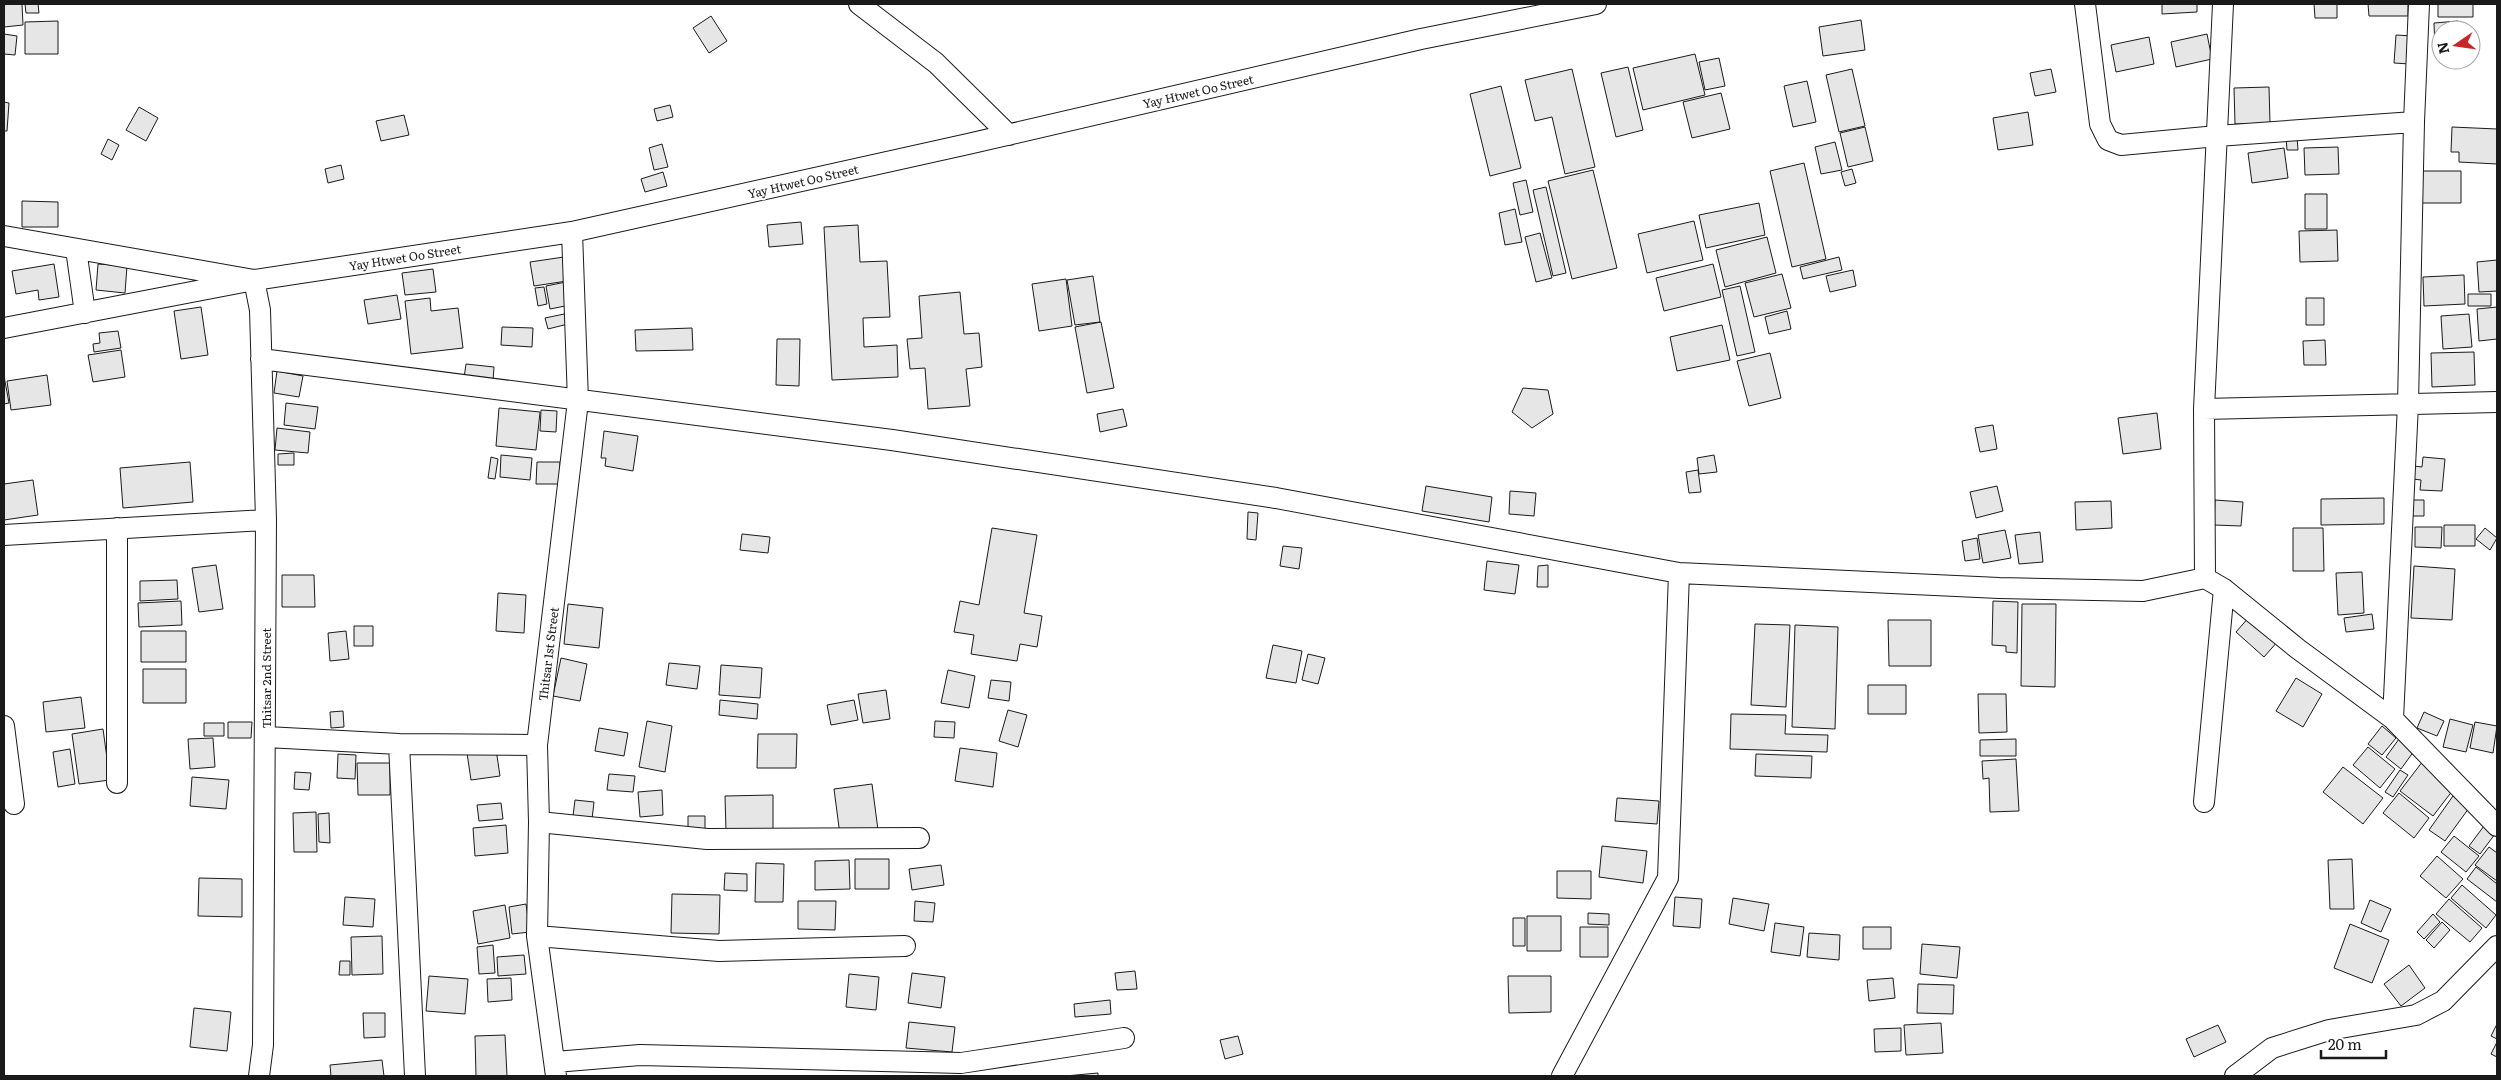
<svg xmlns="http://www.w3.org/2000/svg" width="2501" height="1080" font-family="Literata,serif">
	<rect width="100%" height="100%" fill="#fff"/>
	<!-- building -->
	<path fill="#e6e6e6" stroke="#1a1a1a" d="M4,4h18l1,21 -19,2z
		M25,4h13l1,9h-13z
		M2162,4h35v8l-35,2z
		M2314,4h23v14h-22z
		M2368,4h40v12h-39z
		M2438,4h35v13h-35z
		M711,16l16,25 -18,12 -16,-25z
		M1861,20l4,30 -42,6 -4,-29z
		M58,21v33h-33v-32z
		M2458,21l1,9h-18v22h-6l-1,-29z
		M4,34l13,2 -2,19 -11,-1z
		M2207,34l5,25 -36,8 -5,-25z
		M2396,35l17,1 -3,28 -16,-1z
		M2149,37l5,27 -38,8 -5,-27z
		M1695,54l10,41 -62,15 -10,-42z
		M1719,58l6,28 -20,4 -6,-28z
		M1628,67l15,63 -27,7 -15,-64z
		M1572,69l23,98 -30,7 -13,-57 -17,4 -10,-41z
		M1852,69l13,57 -26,6 -13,-57z
		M2051,69l5,23 -21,4 -5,-23z
		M1807,81l9,41 -23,5 -9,-41z
		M1501,86l20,82 -31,8 -20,-82z
		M2269,87l1,36 -35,1 -1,-36z
		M1721,93l9,36 -38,9 -9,-36z
		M4,102l5,1 -2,28h-3z
		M670,105l3,12 -16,4 -3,-12z
		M139,107l19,11 -12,23 -20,-11z
		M2028,112l5,33 -35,5 -5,-32z
		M404,115l5,20 -28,6 -5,-20z
		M1865,127l8,34 -25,6 -8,-34z
		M2452,127l45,2v35l-38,-2v-10h-8z
		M2286,137h11l1,13h-11z
		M108,139l11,6 -7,15 -11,-6z
		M1835,142l7,28 -21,4 -6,-27z
		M662,144l6,23 -14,3 -5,-22z
		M2338,147l1,27 -34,1 -1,-27z
		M2284,148l4,30 -36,5 -4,-30z
		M1804,163l22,96 -34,8 -22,-96z
		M341,165l3,14 -16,4 -3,-14z
		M1852,169l4,14 -11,3 -4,-14z
		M1593,170l24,98 -45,11 -24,-98z
		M2418,171h43v32h-42z
		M663,172l4,14 -22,6 -4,-13z
		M1526,180l7,32 -13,3 -7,-32z
		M1546,187l20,86 -13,3 -20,-86z
		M2305,194h22v35h-22z
		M22,201l36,1v25h-36z
		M1759,203l6,32 -59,13 -7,-33z
		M1515,209l7,33 -17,3 -6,-32z
		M1694,221l9,39 -56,13 -9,-39z
		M801,222l2,22 -34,3 -2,-22z
		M858,225l2,37 27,-1 3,56 -27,1 1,29 33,-2 1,32 -66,3 -8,-153z
		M2337,230l1,31 -38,1 -1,-31z
		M1540,233l12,45 -16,4 -11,-45z
		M1767,237l9,36 -51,14 -9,-37z
		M564,257l3,24 -33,5 -4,-24z
		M1839,257l3,13 -39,9 -3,-12z
		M2497,260v31l-18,1 -2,-30z
		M54,264l5,33 -20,3 -1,-10 -22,4 -4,-23z
		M98,264l29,2 -2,27 -29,-3z
		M1713,264l8,33 -57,14 -8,-33z
		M433,269l3,23 -31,3 -3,-22z
		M1853,270l3,16 -26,6 -4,-16z
		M1782,274l9,34 -37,9 -9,-34z
		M2464,275l1,29 -41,2 -1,-29z
		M1093,276l7,46 -25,3 -8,-45z
		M1066,279l6,47 -33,5 -7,-47z
		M566,282l4,23 -20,4 -4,-23z
		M1740,286l15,66 -18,4 -15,-66z
		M544,287l3,17 -9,2 -3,-18z
		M960,292l4,42 15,-1 3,34 -16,2 4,37 -42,3 -3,-41 -15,1 -3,-30 15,-1 -3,-42z
		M2468,294h23v12h-23z
		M397,295l4,24 -33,5 -4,-24z
		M430,298l1,13 27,-3 5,40 -52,6 -6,-53z
		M2306,298h18v27h-18z
		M201,307l7,48 -27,4 -7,-48z
		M2497,307v32l-18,2 -2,-32z
		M1787,311l4,18 -22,5 -4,-17z
		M569,313l3,10 -24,6 -3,-11z
		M2469,314l3,33 -29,2 -2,-33z
		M1101,322l13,66 -27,5 -12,-66z
		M1722,325l8,35 -53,11 -7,-34z
		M502,327l31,1 -1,19 -31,-2z
		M692,328l1,22 -57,1 -1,-21z
		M118,331l3,17 -27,4 -1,-8 7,-1 -1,-10z
		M777,339h23l-1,47 -23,-1z
		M2325,340l1,25h-22l-1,-24z
		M121,350l4,27 -32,5 -5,-27z
		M2474,352l1,33 -43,2 -1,-34z
		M1770,353l11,45 -32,8 -12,-45z
		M466,364l28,3 -1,14 -29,-3z
		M277,371l26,5 -4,21 -25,-4z
		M47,375l4,30 -40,5 -4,-29z
		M4,376l5,27 -5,1z
		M1523,388l25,2 5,24 -21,14 -20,-16z
		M286,403l32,4 -3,22 -31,-4z
		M499,408l41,4 -4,38 -40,-4z
		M1123,409l4,17 -27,6 -3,-18z
		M541,410l16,1 -1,21 -16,-1z
		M2157,413l4,36 -38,5 -5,-36z
		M1993,425l4,24 -17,3 -5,-24z
		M277,428l33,4 -2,21 -33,-3z
		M604,431l34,5 -5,35 -28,-5 1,-8h-5z
		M294,453v12h-16v-11z
		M501,455l31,3 -2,22 -30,-3z
		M1714,455l3,17 -18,2 -2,-16z
		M491,457l7,2 -3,20 -7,-1z
		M2423,457l22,2 -3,32 -22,-1 1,-10 -8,-1 1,-13 8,1z
		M190,462l3,40 -70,6 -3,-40z
		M537,462h23v22h-24z
		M1698,470l3,22 -12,1 -3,-21z
		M33,480l5,35 -34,5v-36z
		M1426,486l66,11 -3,25 -67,-11z
		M1997,486l6,25 -27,7 -6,-26z
		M1510,491l26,2 -2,23 -25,-2z
		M2384,498v26l-63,1v-26z
		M2215,500l28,2 -2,24 -27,-1z
		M2409,500h15v16h-15z
		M2111,501l1,27 -36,2 -1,-28z
		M1248,512l10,1 -2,27 -9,-1z
		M2444,525h31v21h-31z
		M2415,527h27l-1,21 -26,-1z
		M992,528l45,7 -13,78 18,3 -5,31 -17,-3 -3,17 -46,-7 3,-19 -20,-3 6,-31 19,4z
		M2293,528h30l1,43h-31z
		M2485,528l12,10 -7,12 -14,-11z
		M2005,530l6,28 -28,5 -5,-28z
		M2040,532l3,30 -24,2 -4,-29z
		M742,534l28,3 -2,16 -28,-3z
		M1977,538l3,21 -15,2 -3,-20z
		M1283,546l19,2 -3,21 -19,-3z
		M1487,561l32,4 -4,29 -31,-4z
		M216,565l7,44 -24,3 -7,-44z
		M1548,565v22h-11l1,-21z
		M2414,566l41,3 -3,51 -41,-2z
		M2362,572l2,41 -26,2 -2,-42z
		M282,575h32l1,32h-33z
		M177,580l1,19 -38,2v-20z
		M498,593l28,2 -2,38 -28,-2z
		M181,601l1,24 -43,2 -1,-24z
		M1993,601l25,1 -1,51 -11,-1v-6l-14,-1z
		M568,604l35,4 -4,40 -35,-4z
		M2022,604h34l-1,83 -34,-1z
		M2372,614l2,15 -28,3 -2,-14z
		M2250,616l28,25 -14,16 -28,-25z
		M1888,620h43v46h-42z
		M1755,624l35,1 -4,82 -35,-2z
		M1795,625l43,2 -3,102 -43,-2z
		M354,626h19v20h-19z
		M141,631h45v31h-45z
		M346,631l3,28 -19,2 -2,-28z
		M1273,645l29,6 -6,32 -30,-5z
		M1308,654l17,4 -7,26 -16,-4z
		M561,658l26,6 -7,37 -27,-5z
		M669,663l31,3 -3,23 -31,-4z
		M721,665l41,3 -2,30 -41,-3z
		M143,669h43v34h-43z
		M948,670l27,6 -6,32 -28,-5z
		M2296,678l26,16 -19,33 -27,-16z
		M991,680l20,2 -2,19 -21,-3z
		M1868,685h38v29h-38z
		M886,690l4,29 -27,4 -5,-29z
		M1978,694h28l1,38 -28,1z
		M81,697l4,31 -39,4 -3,-30z
		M720,700l38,4 -1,15 -38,-4z
		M854,700l4,20 -27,5 -4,-20z
		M1008,710l19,5 -9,32 -19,-6z
		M343,711l1,16 -13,1 -1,-16z
		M2424,712l20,9 -7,15 -20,-8z
		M1731,714l55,1 -1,19 43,1 -1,17 -97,-3z
		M2450,719l23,6 -7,27 -23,-5z
		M647,721l25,5 -7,46 -26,-5z
		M935,721l20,1 -1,16 -20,-1z
		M228,722h24l-1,16h-23z
		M2475,722l22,4 -4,27 -23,-5z
		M204,723h20v13h-20z
		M2382,726l14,12 -14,17 -14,-11z
		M599,728l29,5 -4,23 -29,-5z
		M103,729l7,51 -31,4 -7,-50z
		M758,734h39l-1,34h-39z
		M213,738l2,29 -25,2 -2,-30z
		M2016,739v17h-36v-16z
		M2399,739l15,12 -13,18 -15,-12z
		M2368,747l27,22 -15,19 -27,-23z
		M960,748l37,5 -4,34 -38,-6z
		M70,749l5,35 -17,3 -5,-35z
		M496,749l4,27 -29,4 -4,-27z
		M338,754l18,1 -1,24 -18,-1z
		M1756,754l56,2 -1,22 -56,-2z
		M2016,759l3,52 -29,1 -1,-34 -6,1 -1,-18z
		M2423,761l33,25 -23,30 -33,-25z
		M357,763h33v32h-32z
		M2343,767l40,31 -20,26 -40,-32z
		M2400,770l8,5 -15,22 -8,-5z
		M295,772l16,1 -2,17 -15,-1z
		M609,774l26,2 -2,16 -26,-2z
		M192,777l37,3 -3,29 -36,-3z
		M872,784l6,46 -38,5 -6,-46z
		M662,790l1,25 -23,2 -2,-25z
		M2399,793l30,25 -15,20 -31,-25z
		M773,795v36h-47l-1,-35z
		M2453,796l16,12 -24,33 -16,-11z
		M1617,798l42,3 -2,23 -42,-3z
		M575,800l19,2 -2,17 -19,-3z
		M501,803l2,16 -24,2 -2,-16z
		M316,812l1,40h-23l-1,-39z
		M329,813l1,30 -11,-1 -1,-28z
		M688,816h17v15h-17z
		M506,825l2,28 -33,3 -2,-28z
		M2484,826l11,8 -15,20 -11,-8z
		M2454,836l25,20 -13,16 -25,-20z
		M1602,846l45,5 -4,32 -44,-6z
		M2489,847l8,6v28l-22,-16z
		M2437,856l26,23 -17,19 -26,-22z
		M855,859h34v30h-34z
		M2352,859l2,50h-24l-2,-49z
		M849,860l1,29 -35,1v-29z
		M756,863l28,1 -1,38h-28z
		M941,865l3,20 -32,5 -3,-21z
		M2476,867l21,17v18l-30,-23z
		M1557,871h34v28l-34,-1z
		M725,873l22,1v17l-23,-1z
		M199,878l43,1v38l-44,-1z
		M2462,885l34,30 -10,13 -35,-30z
		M672,894l48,1 -1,39 -48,-1z
		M345,897l30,2 -2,28 -30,-2z
		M1675,897l27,2 -2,29 -27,-2z
		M1733,898l36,6 -5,27 -35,-7z
		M2449,899l33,29 -12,14 -34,-28z
		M2370,900l21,9 -10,23 -20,-9z
		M798,901h38l-1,29 -37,-1z
		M915,901l20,2 -2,19 -19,-1z
		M526,904l4,28 -18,2 -3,-27z
		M505,905l5,33 -32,6 -5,-33z
		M1588,913l21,1v11l-21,-1z
		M2433,914l7,8 -16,17 -7,-7z
		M1527,916h34v35h-34z
		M1513,918h12v28h-12z
		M2442,922l8,8 -16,18 -8,-8z
		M1775,923l29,4 -4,29 -29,-4z
		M2350,924l39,16 -17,43 -38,-15z
		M1580,927h28v30h-28z
		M1863,927h28v22h-28z
		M1809,933l31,2 -1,25 -32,-3z
		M382,936l1,38 -31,1 -1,-38z
		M1922,944l38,3 -3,31 -37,-4z
		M493,945l2,28 -16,1 -2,-27z
		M524,955l2,19 -28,2 -1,-19z
		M340,961h10v14h-11z
		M2409,965l16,23 -24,18 -17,-22z
		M1135,971l2,18 -20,1 -2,-17z
		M912,973l33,4 -4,31 -33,-5z
		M849,974l30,3 -3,33 -30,-3z
		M429,976l39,3 -3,35 -39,-3z
		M1508,976h43v36l-42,1z
		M511,978l1,22 -24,2 -1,-23z
		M1893,978l2,20 -26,3 -2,-21z
		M1918,984l36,1 -1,29 -36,-1z
		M1110,1000l1,14 -36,3 -1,-13z
		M194,1008l37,4 -4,39 -37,-4z
		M363,1013h22v24l-21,1z
		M909,1022l46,5 -3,25 -46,-4z
		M1941,1023l2,30 -37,2 -2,-30z
		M2497,1024v15l-6,-3z
		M2218,1025l8,17 -32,15 -8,-18z
		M1901,1028v23l-26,1 -1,-23z
		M505,1035l2,41h-31l-1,-40z
		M1238,1036l5,18 -18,5 -5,-19z
		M2497,1042v15l-6,-3z
		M382,1060l2,16h-53l-1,-11z
		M1098,1073v3h-33z"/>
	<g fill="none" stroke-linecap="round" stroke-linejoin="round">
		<!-- minor casing -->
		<g stroke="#1a1a1a" stroke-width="22">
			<path id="minor" d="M859,4l77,59 73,72
				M2085,4l15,120 8,16 13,5 96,-9 197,-14
				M4,236l250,44 6,30 6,210 -3,525 -4,31
				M76,249l9,64
				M4,328l250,-48 318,-48 396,-88 453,-105 175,-35
				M261,359l631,81 384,58 403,75 320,15 144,3 62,-13 19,11 74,60 95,70 104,107
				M2204,409l293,-7
				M4,535l262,-15
				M2205,578l-1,-169 19,-405
				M2393,719l15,-315 6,-282 5,-118
				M4,726l10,78
				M266,737l133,7 138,1
				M399,744l16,332
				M117,783v-255
				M2204,802l20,-213
				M539,822l168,17 212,-1
				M537,936l182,15 186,-5
				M555,1062l85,-7 321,8 163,-25
				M556,1076l-19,-140 2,-114 -2,-77 41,-344 -6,-169
				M1562,1076l106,-198 11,-305
				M2235,1076l37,-28 57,-18 87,-15 27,-14 54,-55"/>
		</g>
		<!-- minor -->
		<use href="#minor" stroke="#fff" stroke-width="20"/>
	</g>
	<g text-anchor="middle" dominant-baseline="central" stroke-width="4" stroke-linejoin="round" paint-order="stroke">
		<!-- street labels -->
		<g font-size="12" fill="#1a1a1a" stroke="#fff">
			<text transform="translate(1198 91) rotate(-13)">Yay Htwet Oo Street</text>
			<text transform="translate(803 181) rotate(-13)">Yay Htwet Oo Street</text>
			<text transform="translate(405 257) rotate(-9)">Yay Htwet Oo Street</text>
			<text transform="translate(548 654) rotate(-83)">Thitsar 1st Street</text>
			<text transform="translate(266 678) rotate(-90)">Thitsar 2nd Street</text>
		</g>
	</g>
	<!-- border -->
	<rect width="2501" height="1080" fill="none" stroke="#1a1a1a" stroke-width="10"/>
	<!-- north arrow -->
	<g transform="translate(2456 45) rotate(257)"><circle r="24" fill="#ffffff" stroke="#a3a3a3"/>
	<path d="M0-4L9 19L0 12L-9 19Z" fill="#c62828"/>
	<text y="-8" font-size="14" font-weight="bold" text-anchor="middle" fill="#1a1a1a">N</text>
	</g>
	<!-- scale -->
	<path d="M2321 1050v8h65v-8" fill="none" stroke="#1a1a1a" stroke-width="2.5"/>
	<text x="2328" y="1050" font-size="15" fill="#1a1a1a" stroke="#ffffff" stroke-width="4" paint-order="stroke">20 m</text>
</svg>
